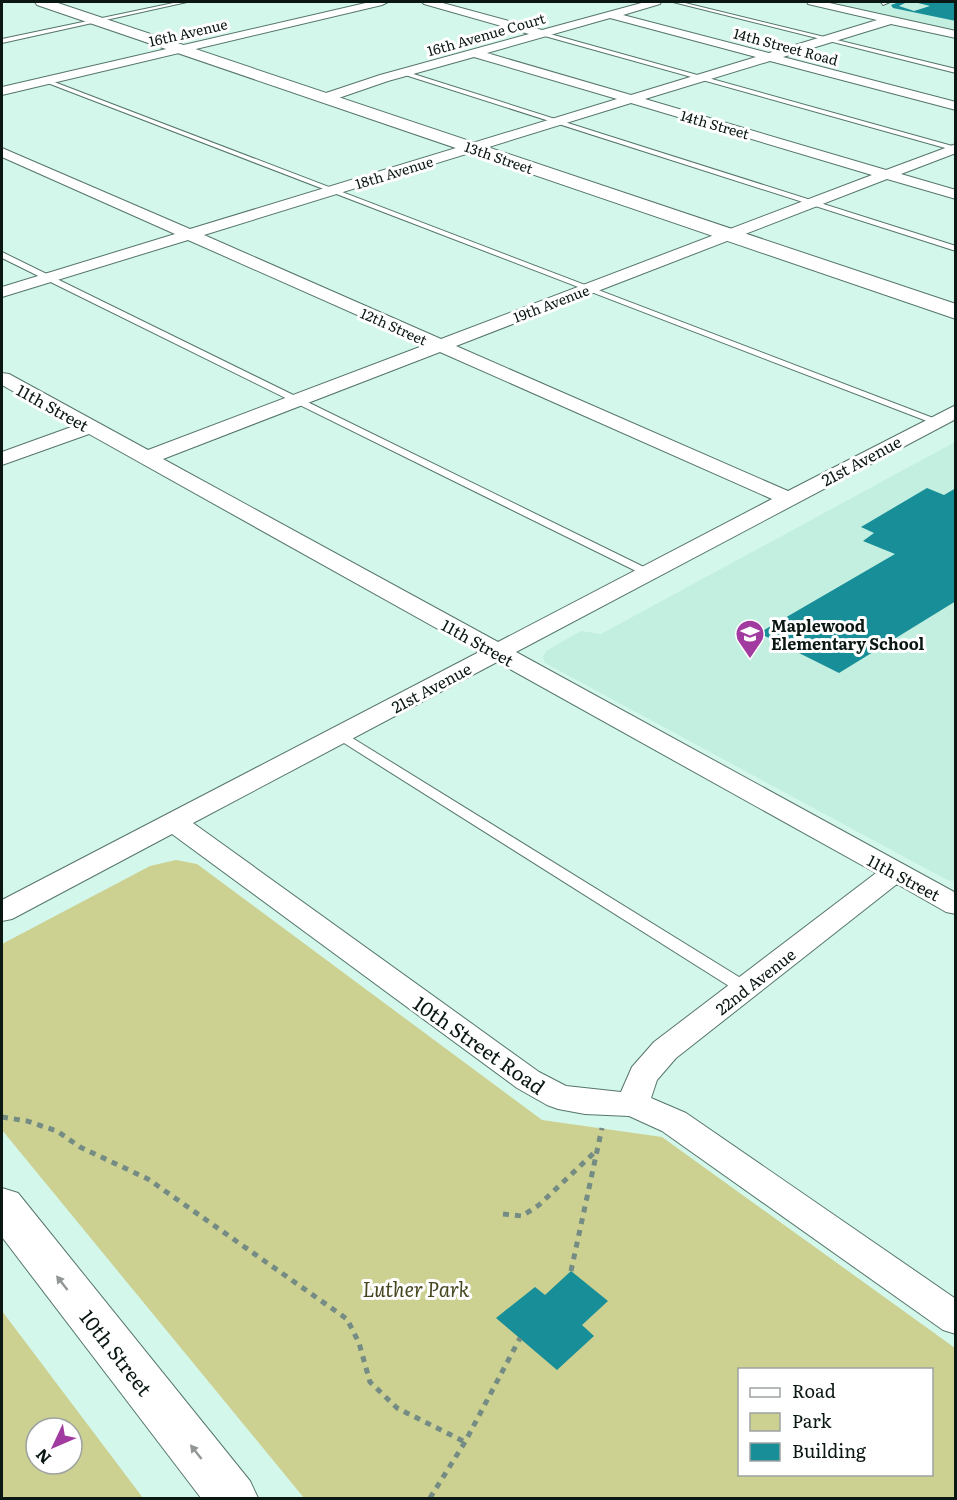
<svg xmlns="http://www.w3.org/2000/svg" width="957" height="1500" font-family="Literata,serif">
	<rect width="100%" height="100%" fill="#d4f7eb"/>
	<!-- built -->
	<path fill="#c2efe0" d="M829,2h126v29z
		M955,442v439l-8,-1 -402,-217 -2,-6 3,-6 35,-20 20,3z"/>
	<!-- green -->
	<path fill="#ccd091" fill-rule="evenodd" d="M176,860l21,4 345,256 120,17 293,211v150h-651l-302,-368v-9l2,-1 -2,-2v-174l148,-78zM740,1370h192v104h-192z
		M2,1311l141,187h-141zM36,1428h36v36h-36z"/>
	<!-- building -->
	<path fill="#188e98" d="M899,2h8l-8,4 15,5 16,-5 -16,-4h42v19l-63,-13 -2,-3z
		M927,488l17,7 12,-7v113l-117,72 -80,-40 136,-79 -32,-13 11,-8 -13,-6z
		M571,1271l37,30 -26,24 12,11 -37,34 -61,-52 39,-31 10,8z"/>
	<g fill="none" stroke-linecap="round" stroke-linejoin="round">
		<!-- service casing -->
		<g stroke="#55756b" stroke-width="2">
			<path id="service" d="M178,2h9l-185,41v-4z
				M673,2h8l275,67v4z
				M881,2h9l-7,3z
				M543,32l413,115v4l-415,-116z
				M404,71l552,175v5l-554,-177z
				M45,80h4l892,341 -1,2h-8l-887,-341z
				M2,252l650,319 2,2 -2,2h-8l-642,-317z
				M341,731l411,254 2,4 -2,4h-12l-404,-255 -2,-3z"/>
		</g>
		<!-- minor casing -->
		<g stroke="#55756b" stroke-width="2">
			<path id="minor" d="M370,2h18l-6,3 -380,90v-8z
				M422,2h17l103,28 103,-28h16l-1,2 -37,11 146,38 108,-33 -69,-16 -1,-2h18l131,29v7l-65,-14 -108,33 173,45v8l-186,-49 -125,38 241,71 70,-26v9l-55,21 55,16v9l-69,-20 -431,167 332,145 168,-86v14l-440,233 440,241v21l-10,-2 -49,-28 -221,174 -19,22 -6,18 35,15 270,186v35l-13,-4 -281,-199 -33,-15 -44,-2 -27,-5 -11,-4 -30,-17 -345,-254 -160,85 -10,2v-21l477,-248 -390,-218 -87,31v-13l72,-26 -72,-41v-12l7,1 139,76 277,-105 -237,-105 -186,57v-10l173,-53 -173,-77v-9l188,81 427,-130 -143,-42 -86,24 -58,20h-10l-2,-3 2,-3 60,-20 149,-41 -105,-30zM610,18l146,39 -125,38 -144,-42zM631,103l241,72 -431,164 -237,-104zM440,352l332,147 -274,143 -335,-183zM497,662l379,211 -222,169 -22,25 -11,25 -55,-6 -27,-14 -346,-249z"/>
		</g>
		<!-- tertiary casing -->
		<g stroke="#55756b" stroke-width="2">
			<path id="tertiary" d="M35,2h20l901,302v15l-919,-314z"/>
		</g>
		<!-- primary casing -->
		<g stroke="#55756b" stroke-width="2">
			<path id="primary" d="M2,1188l16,5 232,288 8,17h-57l-199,-261z"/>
		</g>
		<!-- path -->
		<path stroke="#748c84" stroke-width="5" stroke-dasharray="6 6" stroke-linecap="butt" d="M2,1117l25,4 30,10 23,16 68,32 199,140 12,24 11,39 27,26 68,34
			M503,1214l19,2 17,-11 58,-55
			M571,1271l31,-143
			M430,1498l35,-56 55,-104"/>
		<!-- service -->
		<use href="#service" fill="#fff" fill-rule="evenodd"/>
		<!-- minor -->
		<use href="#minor" fill="#fff" fill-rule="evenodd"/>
		<!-- tertiary -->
		<use href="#tertiary" fill="#fff" fill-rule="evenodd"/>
		<!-- primary -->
		<use href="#primary" fill="#fff" fill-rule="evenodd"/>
	</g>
	<!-- one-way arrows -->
	<defs><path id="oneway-solid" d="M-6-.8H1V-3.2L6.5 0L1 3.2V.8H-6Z" transform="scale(1.5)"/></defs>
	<g fill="#919795">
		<use href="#oneway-solid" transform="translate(62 1283) rotate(-128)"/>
		<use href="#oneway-solid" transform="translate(196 1452) rotate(-128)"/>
	</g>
	<!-- icons -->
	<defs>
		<g id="school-pin" transform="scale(1.5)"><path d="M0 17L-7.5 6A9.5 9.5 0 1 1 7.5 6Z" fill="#a13ba0" stroke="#fff"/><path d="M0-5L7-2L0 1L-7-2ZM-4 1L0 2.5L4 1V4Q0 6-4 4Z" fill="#fff"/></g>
	</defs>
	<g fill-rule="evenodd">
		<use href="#school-pin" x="750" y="634"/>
	</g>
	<g text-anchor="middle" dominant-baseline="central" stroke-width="6" stroke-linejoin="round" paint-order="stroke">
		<!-- far-street labels -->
		<g font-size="14" fill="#0a1713" stroke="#fff">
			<text transform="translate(188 32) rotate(-13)">16th Avenue</text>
			<text transform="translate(486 34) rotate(-16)">16th Avenue Court</text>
			<text transform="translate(786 46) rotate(15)">14th Street Road</text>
			<text transform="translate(715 124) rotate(16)">14th Street</text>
			<text transform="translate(499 157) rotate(19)">13th Street</text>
			<text transform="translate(394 172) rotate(-17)">18th Avenue</text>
			<text transform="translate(551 303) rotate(-21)">19th Avenue</text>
			<text transform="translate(394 326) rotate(24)">12th Street</text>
		</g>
		<!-- street labels -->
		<g font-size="16" fill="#0a1713" stroke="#fff">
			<text transform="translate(53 407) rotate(29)">11th Street</text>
			<text transform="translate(861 460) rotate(-28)">21st Avenue</text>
			<text transform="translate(478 642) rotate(29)">11th Street</text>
			<text transform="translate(431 687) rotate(-28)">21st Avenue</text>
			<text transform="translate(904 877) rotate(28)">11th Street</text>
			<text transform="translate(755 981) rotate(-38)">22nd Avenue</text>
		</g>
		<!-- poi labels -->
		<g font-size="16" font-weight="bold" fill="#0a1713" stroke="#fff" text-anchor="start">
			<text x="771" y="625">Maplewood<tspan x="771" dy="18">Elementary School</tspan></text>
		</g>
		<!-- near-street labels -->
		<g font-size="20" fill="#0a1713" stroke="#fff">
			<text transform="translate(480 1044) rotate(35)">10th Street Road</text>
			<text transform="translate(117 1352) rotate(52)">10th Street</text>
		</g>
		<!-- near-park labels -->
		<g font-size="20" font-style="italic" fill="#474820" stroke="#fff">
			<text x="416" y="1288">Luther Park</text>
		</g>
	</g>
	<!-- border -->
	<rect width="957" height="1500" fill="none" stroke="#0a1713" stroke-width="6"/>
	<!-- legend -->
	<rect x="738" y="1368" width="195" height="108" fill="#ffffff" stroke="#9da2a1" stroke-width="1.5"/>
	<rect x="750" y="1388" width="30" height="9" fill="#ffffff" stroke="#9da2a1" stroke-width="1.5"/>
	<text x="792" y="1398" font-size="18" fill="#0a1713">Road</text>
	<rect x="750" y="1413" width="30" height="18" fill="#ccd091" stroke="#9da2a1" stroke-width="1.5"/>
	<text x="792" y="1428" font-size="18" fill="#0a1713">Park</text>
	<rect x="750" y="1443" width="30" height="18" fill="#188e98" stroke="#9da2a1" stroke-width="1.5"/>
	<text x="792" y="1458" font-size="18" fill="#0a1713">Building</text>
	<!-- north arrow -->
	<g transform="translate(54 1446) rotate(226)"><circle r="28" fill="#ffffff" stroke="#9da2a1" stroke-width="1.5"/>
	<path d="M0-4.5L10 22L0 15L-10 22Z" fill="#a13ba0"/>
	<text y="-9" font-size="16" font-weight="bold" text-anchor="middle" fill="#0a1713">N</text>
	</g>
</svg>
